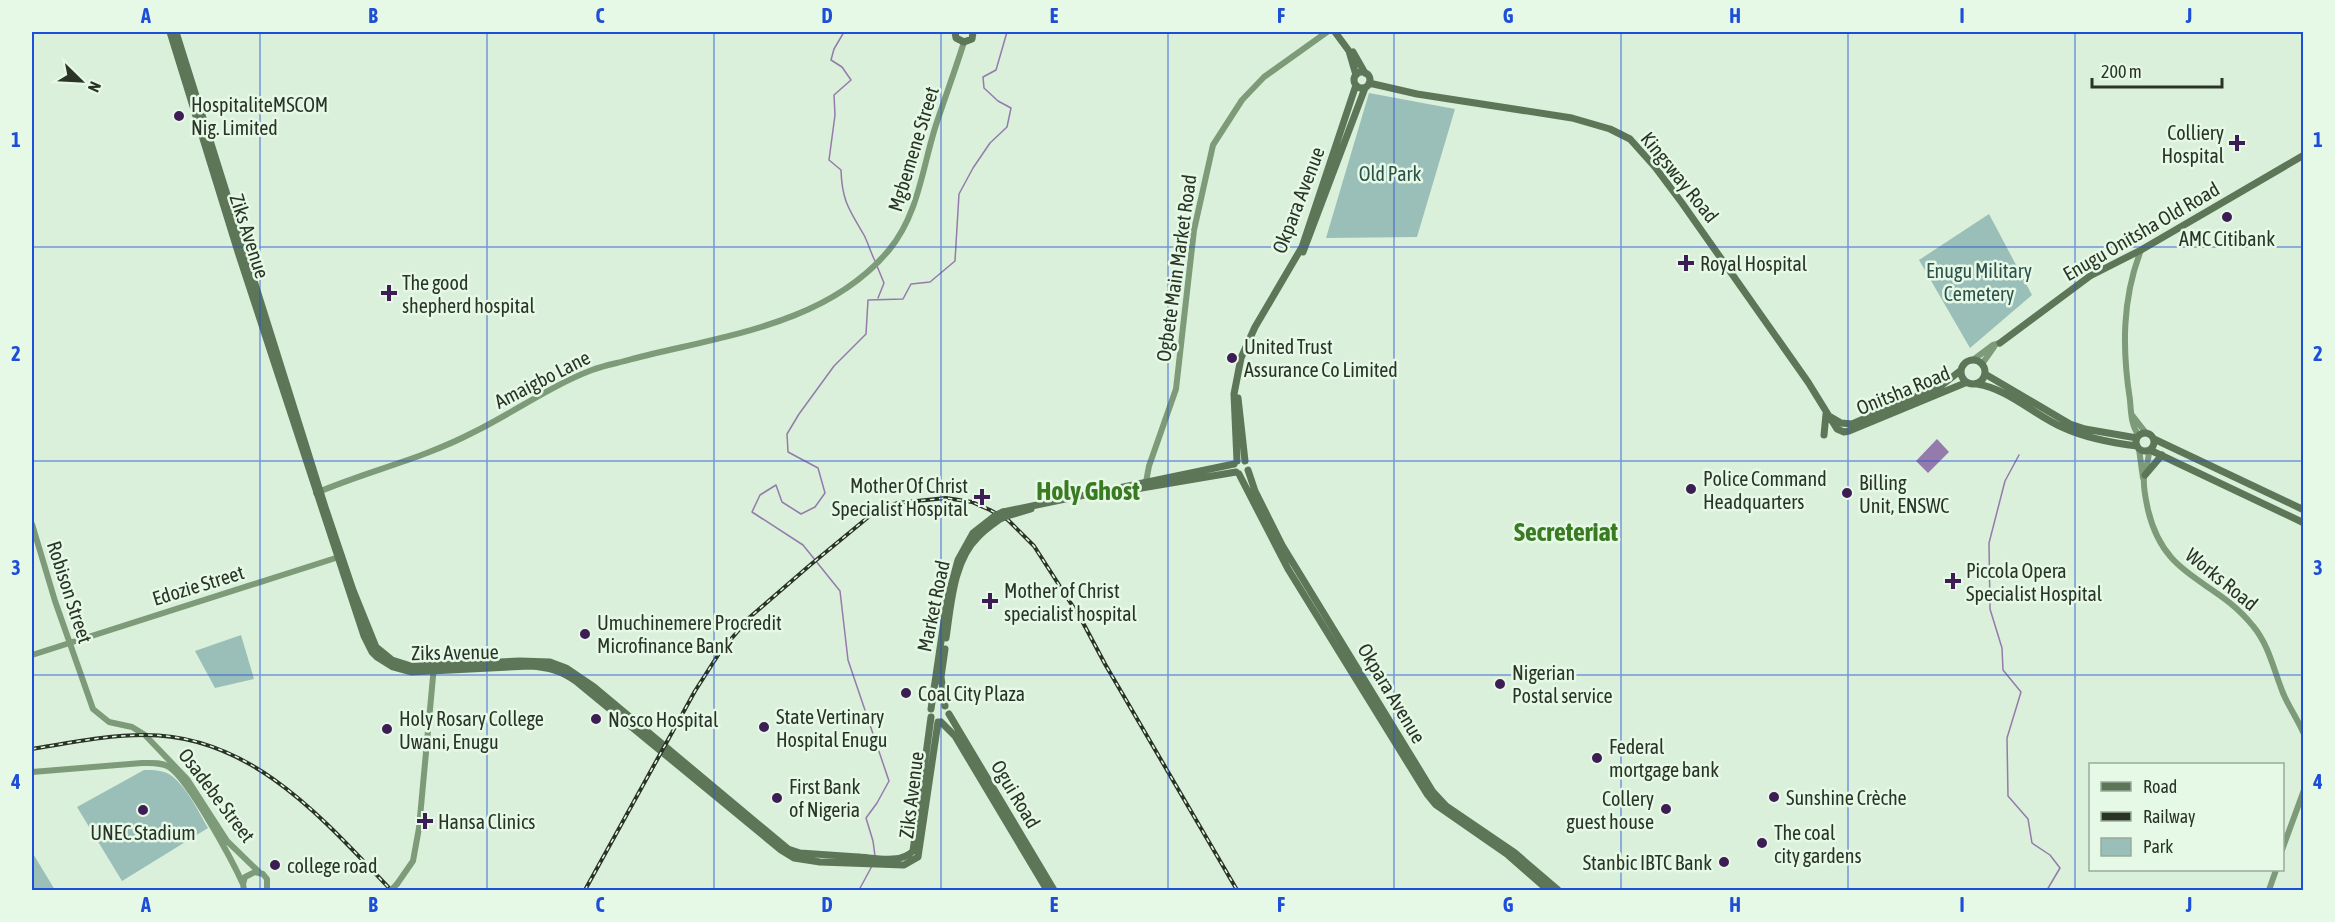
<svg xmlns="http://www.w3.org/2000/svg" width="2335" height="922" font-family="'Asap Condensed',sans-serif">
	<rect width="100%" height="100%" fill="#daf0da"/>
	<!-- green -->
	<path fill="#9abfb8" d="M1369,93l86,16 -38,128 -91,1z
		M1989,214l43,81 -62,53 -51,-88z
		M241,635l13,44 -39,9 -20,-37z
		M144,770c9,0 20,0 28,6 16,13 26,35 36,52l-86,53 -45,-74z
		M32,852l23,38h-23z"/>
	<!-- water -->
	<path fill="#957aac" d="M1937,439l12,13 -21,21 -12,-12z"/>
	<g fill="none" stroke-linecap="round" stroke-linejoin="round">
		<!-- stream -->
		<path stroke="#957aac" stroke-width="1.5" d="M844,32l-10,17 -3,11 11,7 9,13 -17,15 1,20 -6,45 12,10c1,31 8,39 23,65 4,8 7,18 11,26
			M877,266l7,17 -6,15
			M2019,455l-14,26 -16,62 1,66 12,39 1,22 18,22 -14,46 1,58 20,23 4,24 18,12 10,13 -13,22
			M875,856l-2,-15 -7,-23 11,-15 12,-22 -41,-121 -8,-69 -37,-46 -51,-33 8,-17 16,-10 6,17 19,12 14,-7 10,-14 -7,-25 -30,-16 -1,-18 12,-20 35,-48 32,-32 2,-34 35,-1 8,-15 19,-2 25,-21 4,-67 14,-26 17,-25 17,-16 4,-19 -13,-7 -14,-13 -1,-11 13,-7 11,-38
			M859,890l13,-24"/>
		<!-- secondary -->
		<path stroke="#7d9b78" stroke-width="6" d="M1973,360l20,-15 7,-2
			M1982,364l12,-17
			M2132,415l14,18
			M2139,436c-8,-11 -8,-24 -9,-36 -8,-51 -8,-101 11,-150
			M2139,449l4,29
			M2149,451c0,9 -4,18 -5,27 -1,10 2,22 4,32 17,71 66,67 105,116 16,19 21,45 30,67 6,14 15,27 21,41
			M1146,482l3,-16 27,-77 18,-159 19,-85 29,-45 22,-23 63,-45
			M316,493c51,-22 106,-34 156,-60 41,-20 78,-47 120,-63 13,-5 27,-7 40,-11 89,-23 195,-34 257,-109 29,-35 33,-80 46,-122 9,-28 20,-57 29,-86
			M32,524l23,77 38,108 16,13 23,5 13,8 42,44 40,62 32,31
			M32,655l310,-99
			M32,772l110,-9c9,0 19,-1 27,4 20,13 63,93 74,117
			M2282,850l22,-60
			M397,884l16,-23 6,-33 15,-162
			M244,890l-1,-6 2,-7 10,-5 8,2 4,5v11
			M2269,890l7,-20"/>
		<!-- primary -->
		<path stroke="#5d7658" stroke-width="7" d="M170,32l68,220 126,384 8,16 5,5 16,10 18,5 119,-6c18,1 32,5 47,16l204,168 13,8 26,4 84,3 14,-8 20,-135
			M176,32l149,475 28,83 23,57 16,13 19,6 109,-5 30,1 16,6 28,19 194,162 12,4 58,4
			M955,32l1,6 8,4 8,-3 1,-7
			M1335,32l14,19 7,24
			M1353,52l12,21
			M1354 80a8 8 0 1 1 16 0a8 8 0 1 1-16 0Z
			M1369,83l48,11 155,24 38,11 20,10 25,28 27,36 126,179 29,47 7,3 5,-1 116,-48
			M1303,252l62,-164
			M2000,343l90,-67 51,-26 163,-95
			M1961 372a12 12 0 1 1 24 0a12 12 0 1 1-24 0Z
			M1985,374l85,50 15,5 52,9
			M1977,384c32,5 58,32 87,44 22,10 49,15 73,18
			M1238,398l7,63
			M1829,416l12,7 11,1 90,-39 18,-14
			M2136 442a9 9 0 1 1 18 0a9 9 0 1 1-18 0Z
			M1824,435l2,-21
			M2154,439l150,71
			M2150,450l154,73
			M1237,461l-3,-67 7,-36 14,-31 47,-80 54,-162
			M1248,470l7,21 27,54 151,247 13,14 69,47 43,37
			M1239,474l49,95 139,225 9,11 72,50 40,35
			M2145,475l17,-20
			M1118,492l118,-20
			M1003,512l231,-48
			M1007,516l24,-7
			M946,638c5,-32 7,-77 32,-101 6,-7 15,-13 22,-18
			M945,649l-4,28 4,29
			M931,709l16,-108 11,-41 15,-27 23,-18
			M949,714l105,176
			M941,722l14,14 92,154
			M859,857c16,1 42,7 54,-6l18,-134"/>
		<!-- rail casing -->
		<g stroke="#293427" stroke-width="4">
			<path id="rail" d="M32,749c37,-6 75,-14 113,-14 107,0 178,84 246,155
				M585,890l110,-199 25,-39 30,-35 59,-51 63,-52 25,-11 49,-5 26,4 18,8 18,10 26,26 47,73 24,45 132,226"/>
		</g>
		<!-- rail -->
		<use href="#rail" stroke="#e6f8e6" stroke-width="1.5" stroke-dasharray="4.5" stroke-linecap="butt"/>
		<!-- secondary-bridge -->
		<path stroke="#7d9b78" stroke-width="6" d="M391,890l6,-6"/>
		<!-- primary-bridge -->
		<path stroke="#5d7658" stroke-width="7" d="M996,515l7,-3
			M1000,519l7,-3"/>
	</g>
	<!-- grid -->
	<path fill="none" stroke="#1d4ed8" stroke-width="1.5" stroke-opacity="0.55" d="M260,32v858M487,32v858M714,32v858M941,32v858M1168,32v858M1394,32v858M1621,32v858M1848,32v858M2075,32v858M32,247h2272M32,461h2272M32,675h2272"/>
	<!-- markers -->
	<g fill="#3c1e54" stroke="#e6f8e6" stroke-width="2">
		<circle cx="179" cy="116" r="6"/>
		<path d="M2234 134h6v6h6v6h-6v6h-6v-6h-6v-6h6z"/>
		<circle cx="2227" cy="217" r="6"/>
		<path d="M1683 254h6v6h6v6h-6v6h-6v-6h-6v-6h6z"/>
		<path d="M386 284h6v6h6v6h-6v6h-6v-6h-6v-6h6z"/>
		<circle cx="1232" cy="358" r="6"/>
		<circle cx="1691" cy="489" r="6"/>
		<circle cx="1847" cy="493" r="6"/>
		<path d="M979 488h6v6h6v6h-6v6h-6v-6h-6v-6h6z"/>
		<path d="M1950 572h6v6h6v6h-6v6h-6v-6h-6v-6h6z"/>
		<path d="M987 592h6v6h6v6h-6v6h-6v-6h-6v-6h6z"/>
		<circle cx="585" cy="634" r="6"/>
		<circle cx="1500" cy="684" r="6"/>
		<circle cx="906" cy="693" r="6"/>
		<circle cx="596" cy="719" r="6"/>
		<circle cx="764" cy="727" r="6"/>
		<circle cx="387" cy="729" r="6"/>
		<circle cx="1597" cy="758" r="6"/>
		<circle cx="1774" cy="797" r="6"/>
		<circle cx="777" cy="798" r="6"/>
		<circle cx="1666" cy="809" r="6"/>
		<circle cx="143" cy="810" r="6"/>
		<path d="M422 812h6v6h6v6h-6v6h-6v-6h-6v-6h6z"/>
		<circle cx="1762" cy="843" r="6"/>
		<circle cx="1724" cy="862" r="6"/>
		<circle cx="275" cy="865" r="6"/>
	</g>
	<g text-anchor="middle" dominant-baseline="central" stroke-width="5" stroke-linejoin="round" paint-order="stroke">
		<!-- poi labels -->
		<g font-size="20" fill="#293427" stroke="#e6f8e6" text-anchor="start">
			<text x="191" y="104">HospitaliteMSCOM<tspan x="191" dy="23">Nig. Limited</tspan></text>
			<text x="2224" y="132" text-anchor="end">Colliery<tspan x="2224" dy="23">Hospital</tspan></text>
			<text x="2227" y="238" text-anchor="middle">AMC Citibank</text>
			<text x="1700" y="263">Royal Hospital</text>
			<text x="402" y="282">The good<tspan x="402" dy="23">shepherd hospital</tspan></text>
			<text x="1244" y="346">United Trust<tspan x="1244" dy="23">Assurance Co Limited</tspan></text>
			<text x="1703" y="478">Police Command<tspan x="1703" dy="23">Headquarters</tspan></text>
			<text x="1859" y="482">Billing<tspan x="1859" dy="23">Unit, ENSWC</tspan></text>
			<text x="968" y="485" text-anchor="end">Mother Of Christ<tspan x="968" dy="23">Specialist Hospital</tspan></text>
			<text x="1966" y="570">Piccola Opera<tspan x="1966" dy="23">Specialist Hospital</tspan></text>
			<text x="1004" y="590">Mother of Christ<tspan x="1004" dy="23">specialist hospital</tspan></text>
			<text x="597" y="622">Umuchinemere Procredit<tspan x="597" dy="23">Microfinance Bank</tspan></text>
			<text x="1512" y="672">Nigerian<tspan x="1512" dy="23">Postal service</tspan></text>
			<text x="918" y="693">Coal City Plaza</text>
			<text x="776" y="716">State Vertinary<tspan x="776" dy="23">Hospital Enugu</tspan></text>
			<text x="399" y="718">Holy Rosary College<tspan x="399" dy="23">Uwani, Enugu</tspan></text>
			<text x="608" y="719">Nosco Hospital</text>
			<text x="1609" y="746">Federal<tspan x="1609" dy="23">mortgage bank</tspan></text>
			<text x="789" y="786">First Bank<tspan x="789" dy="23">of Nigeria</tspan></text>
			<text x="1786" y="797">Sunshine Crèche</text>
			<text x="1654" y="798" text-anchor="end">Collery<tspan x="1654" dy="23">guest house</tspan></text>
			<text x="438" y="821">Hansa Clinics</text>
			<text x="143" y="832" text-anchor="middle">UNEC Stadium</text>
			<text x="1774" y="832">The coal<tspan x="1774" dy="23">city gardens</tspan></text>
			<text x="1712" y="862" text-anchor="end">Stanbic IBTC Bank</text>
			<text x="287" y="865">college road</text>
		</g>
		<!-- street labels -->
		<g font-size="20" fill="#293427" stroke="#e6f8e6">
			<text transform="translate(913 149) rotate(-73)">Mgbemene Street</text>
			<text transform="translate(1680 177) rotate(51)">Kingsway Road</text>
			<text transform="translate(1298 200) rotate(-69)">Okpara Avenue</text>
			<text transform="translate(2141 231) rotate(-30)">Enugu Onitsha Old Road</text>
			<text transform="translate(250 236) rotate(72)">Ziks Avenue</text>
			<text transform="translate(1176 268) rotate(-82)">Ogbete Main Market Road</text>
			<text transform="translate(542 379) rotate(-27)">Amaigbo Lane</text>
			<text transform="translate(1903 390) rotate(-22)">Onitsha Road</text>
			<text transform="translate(2222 579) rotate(39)">Works Road</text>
			<text transform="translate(198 585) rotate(-17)">Edozie Street</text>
			<text transform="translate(70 592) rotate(72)">Robison Street</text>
			<text transform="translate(933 606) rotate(-78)">Market Road</text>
			<text transform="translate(455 652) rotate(-1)">Ziks Avenue</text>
			<text transform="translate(1392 693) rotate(59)">Okpara Avenue</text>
			<text transform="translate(1016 794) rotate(59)">Ogui Road</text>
			<text transform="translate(217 795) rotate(53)">Osadebe Street</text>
			<text transform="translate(911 795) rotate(-83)">Ziks Avenue</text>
		</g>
		<!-- park labels -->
		<g font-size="20" fill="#2c514c" stroke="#e6f8e6">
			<text x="1390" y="173">Old Park</text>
			<text x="1979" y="270">Enugu Military<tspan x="1979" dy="23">Cemetery</tspan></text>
		</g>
		<!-- district labels -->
		<g font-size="26" font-weight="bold" fill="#3a7a22" stroke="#e6f8e6">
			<text x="1088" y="491">Holy Ghost</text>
			<text x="1566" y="532">Secreteriat</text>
		</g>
	</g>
	<!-- border -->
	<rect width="2335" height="922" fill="none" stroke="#e6f8e6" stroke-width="66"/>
	<!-- legend -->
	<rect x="2089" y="763" width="195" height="108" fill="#e6f8e6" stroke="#9aaa9a" stroke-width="1.5"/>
	<rect x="2101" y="782" width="30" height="9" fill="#5d7658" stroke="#9aaa9a" stroke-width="1.5"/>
	<text x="2143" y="793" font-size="18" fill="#293427">Road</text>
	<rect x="2101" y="812" width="30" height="9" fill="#293427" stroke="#9aaa9a" stroke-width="1.5"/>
	<text x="2143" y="823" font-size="18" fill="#293427">Railway</text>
	<rect x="2101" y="838" width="30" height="18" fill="#9abfb8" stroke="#9aaa9a" stroke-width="1.5"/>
	<text x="2143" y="853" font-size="18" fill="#293427">Park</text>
	<!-- north arrow -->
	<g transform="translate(81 81) rotate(114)" stroke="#e6f8e6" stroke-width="4.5" paint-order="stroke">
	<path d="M0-4.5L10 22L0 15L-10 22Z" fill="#293427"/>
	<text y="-9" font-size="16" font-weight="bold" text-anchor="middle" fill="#293427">N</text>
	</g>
	<!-- scale -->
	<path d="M2092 78v9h130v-9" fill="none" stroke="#293427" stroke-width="3"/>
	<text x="2101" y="78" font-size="18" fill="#293427" stroke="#e6f8e6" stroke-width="4.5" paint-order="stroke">200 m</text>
	<rect x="33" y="33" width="2269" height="856" fill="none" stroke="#1d4ed8" stroke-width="2"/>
	<g font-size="20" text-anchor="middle" font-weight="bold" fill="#1d4ed8">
		<text x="146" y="23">A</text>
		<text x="373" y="23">B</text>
		<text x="600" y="23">C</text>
		<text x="827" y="23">D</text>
		<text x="1054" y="23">E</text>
		<text x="1281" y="23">F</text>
		<text x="1508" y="23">G</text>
		<text x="1735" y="23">H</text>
		<text x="1962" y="23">I</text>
		<text x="2189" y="23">J</text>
		<text x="16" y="147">1</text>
		<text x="2318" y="147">1</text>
		<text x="16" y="361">2</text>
		<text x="2318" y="361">2</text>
		<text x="16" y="575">3</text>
		<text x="2318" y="575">3</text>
		<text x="16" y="789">4</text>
		<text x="2318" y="789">4</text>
		<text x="146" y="912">A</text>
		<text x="373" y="912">B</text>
		<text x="600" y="912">C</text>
		<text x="827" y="912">D</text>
		<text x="1054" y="912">E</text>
		<text x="1281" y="912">F</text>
		<text x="1508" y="912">G</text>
		<text x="1735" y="912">H</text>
		<text x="1962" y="912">I</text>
		<text x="2189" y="912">J</text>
	</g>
</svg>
